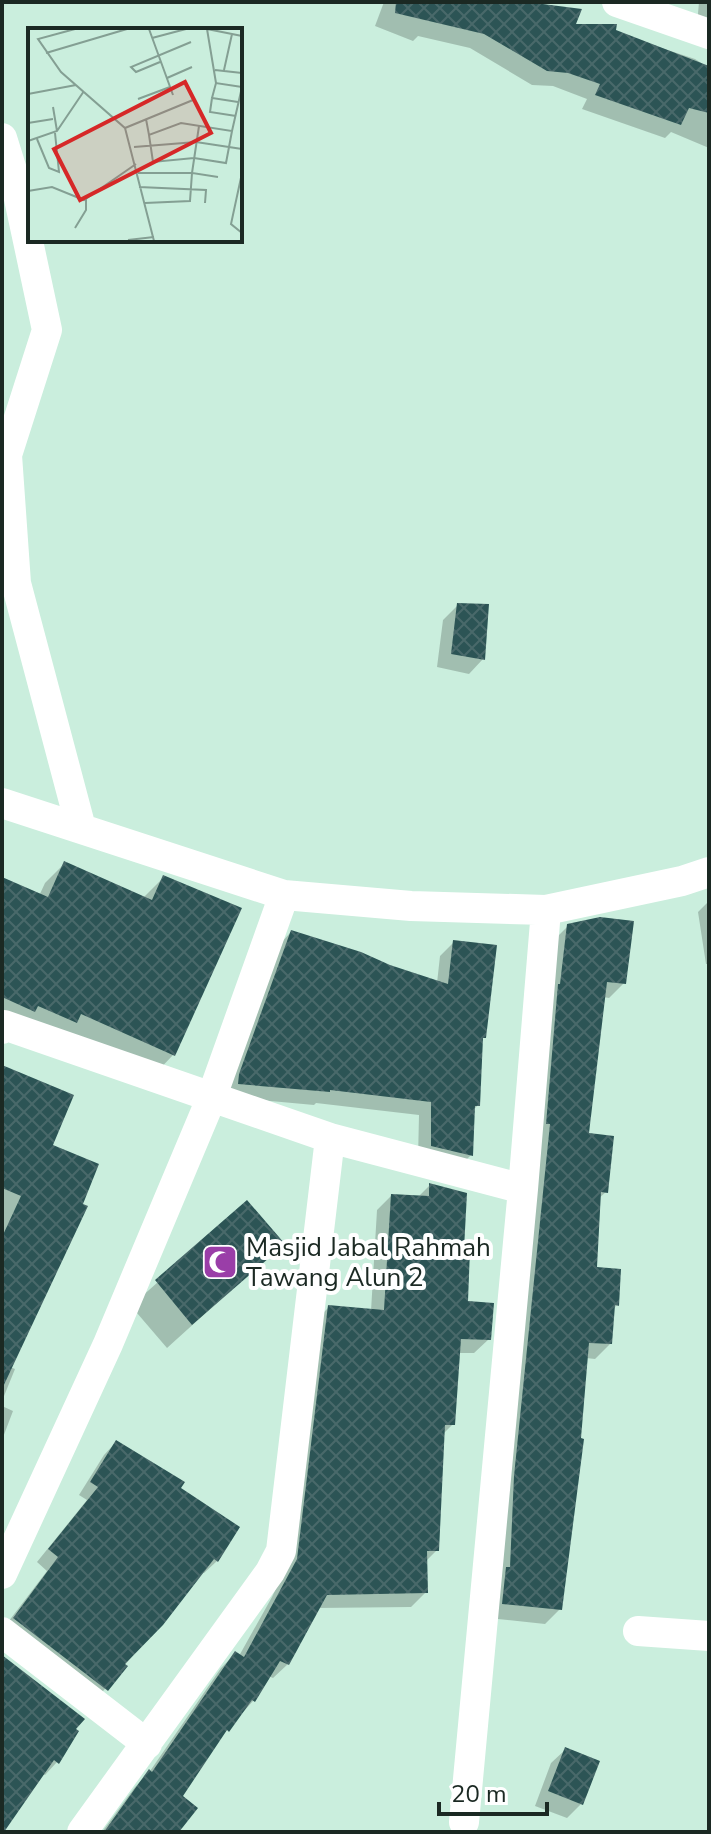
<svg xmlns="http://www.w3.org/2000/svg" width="711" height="1834" font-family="'Nunito Sans',sans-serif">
	<defs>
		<pattern id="building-cross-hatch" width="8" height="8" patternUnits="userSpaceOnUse" patternTransform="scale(2)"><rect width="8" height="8" fill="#2c5455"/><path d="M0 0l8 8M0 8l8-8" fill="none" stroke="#49696a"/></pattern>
	</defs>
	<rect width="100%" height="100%" fill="#caeedd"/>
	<!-- shadow -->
	<path fill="#0003" d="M384,2h149l23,6 17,18 40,6 82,27 14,9v80l-38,-16 -6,6 -83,-29 5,-10 -34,-13 -21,-1 -62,-37 -52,-12 -5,5 -38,-15z
		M699,2h10v24l-12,-1z
		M458,605l25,54 -14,15 -32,-7 6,-47z
		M65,863l78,35 21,-21 76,32 -67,146 -19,20 -152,-50v-146l37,17 6,-13z
		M709,901v63h-3l-8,-52z
		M568,926l56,57 -15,15 -6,-1 -17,138 20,57 -8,7 -3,70 22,36 -4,4 -3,35 -15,15 -9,-1 -26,251 -15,15 -57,-6 65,-677z
		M291,932l146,51 3,-27 14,-14 30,95 -3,3 -3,65 -5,5 -2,45 -13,13 -40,-9 1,-44 -103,-12 -2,2 -89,-8 53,-151z
		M2,1093l49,53 -41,221 5,2 -13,32z
		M430,1185l32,66 4,52 23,36 -15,14h-16l-5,71 -11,11 -5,115 -11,11v31l-15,15 -94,1 -29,56 -15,14 -5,-2 -15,25 -34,38 -39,57 -4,36h-74l33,-45 13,-13 73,-106 14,-14 4,2 33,-59 13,-28 29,-247 15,-15 42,4 6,-101 14,-14 27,1z
		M247,1203l35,41 -115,104 -36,-42z
		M2,1406l11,5 -11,29z
		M116,1442l62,47 39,72 -13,12 -2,-1 -108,130 -92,-72 45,-59 -10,-9 50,-62 -8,-5 25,-40z
		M2,1657l71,73 -16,32 -12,13 -3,-1 -40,57z
		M566,1749l15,55 -14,14 -32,-12 16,-43z"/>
	<!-- building -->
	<path fill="url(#building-cross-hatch)" d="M396,2h131l55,7 -6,15h41l-1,6 93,36v47l-20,-5 -8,17 -86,-30 5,-11 -32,-11 -21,-2 -63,-37 -89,-21z
		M457,603l32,1 -4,56 -34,-6z
		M64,861l88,39 11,-25 79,33 -67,148 -94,-42 -4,9 -39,-17 -3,6 -33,-15v-120l46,20z
		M600,917l34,4 -8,63 -19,-2 -18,151 25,3 -6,57 -7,-1 -4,75 24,2 -2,37 -4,-1 -3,39 -23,-1 -8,95 3,1 -22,171 -60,-6 4,-37h4l4,-91 36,-352h-4l12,-140h2l7,-60z
		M291,930l70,22 29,13 58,19 5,-44 44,5 -11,93h-3l-3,68h-5l-2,50 -42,-10v-44l-101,-12v2l-92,-8 1,-10z
		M2,1065l72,30 -21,50 46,19 -16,40 5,2 -86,183v-152l19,-41 -19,-8z
		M429,1183l38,10 -3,56 6,1 -2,51 26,2 -3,37 -30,-1 -6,86h-10l-6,126h-12l1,42 -101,2 -38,70 -9,-4 -25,41 -3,-2 -23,32 -2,-2 -44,66 15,12 -19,24h-75l45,-63 3,3 83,-121 9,6 53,-98 31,-254 56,5 7,-116 38,2z
		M247,1200l38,44 -93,81 -37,-45z
		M116,1440l69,42 -4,6 59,39 -22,35 -4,-3 -51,66 -38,39 3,2 -20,25 -95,-73 45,-61 -10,-8 50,-62 -8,-5z
		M2,1655l83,64 -9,10 3,2 -20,33 -5,-4 -50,72h-2z
		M565,1747l35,14 -17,44 -35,-14z"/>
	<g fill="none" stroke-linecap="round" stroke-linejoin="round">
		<!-- street -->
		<path stroke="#fff" stroke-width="30" d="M617,2l92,32
			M2,138l13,42 32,150 -40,125 9,128 65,245
			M2,803l282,92 127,11 135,4
			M2,1029l2,-4 326,113
			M2,1574l106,-230 103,-245 73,-204
			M638,1631l71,5
			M2,1632l145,112
			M464,1822l59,-633 23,-279 136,-29 27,-9
			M82,1832l188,-260 11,-21 49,-413 193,51"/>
	</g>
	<!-- icons -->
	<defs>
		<g id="mosque-square" transform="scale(1.8)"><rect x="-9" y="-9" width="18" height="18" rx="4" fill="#9a3ea8" stroke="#fff"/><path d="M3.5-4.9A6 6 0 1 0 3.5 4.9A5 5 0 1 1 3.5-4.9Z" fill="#fff"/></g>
	</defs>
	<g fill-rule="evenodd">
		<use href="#mosque-square" x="220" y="1262"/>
	</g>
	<g text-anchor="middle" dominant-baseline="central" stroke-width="8" stroke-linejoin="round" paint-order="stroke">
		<!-- poi labels -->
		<g font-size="26" fill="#1b2923" stroke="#fff" text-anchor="start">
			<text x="246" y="1247">Masjid Jabal Rahmah<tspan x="246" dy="30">Tawang Alun 2</tspan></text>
		</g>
	</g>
	<!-- overview -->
	<g transform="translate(28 28)">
		<rect width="214" height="214" fill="#caeedd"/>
		<path fill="none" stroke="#849f93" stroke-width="2" d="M47,1l-37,10 23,33 64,56 68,-28M121,1l24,66M179,1l9,54M179,1l35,7M124,10l34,-9M18,25l81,-24M132,34l-24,10 -5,-5 60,-25M187,42l27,3M196,42l8,-36M139,50l25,-11M0,66l48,-9M184,70l-2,14 26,4M110,71l32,-12M210,74l-26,-4 4,-15 26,4M25,79l4,24M118,91l3,16 32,-12 51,8 -6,32 -32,-5 -41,4 -4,-27M0,95l25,-4M171,98l-7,47 26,4M97,100l29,113M204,103l10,-44M9,111l12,29 10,4 -4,-39M0,113l29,-10 27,-40M106,119l62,-5 46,7M110,145h54l-2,28 -45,2M214,145l-11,51 11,9M111,159l67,3 -1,13M0,163l24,-4 32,13 52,-36M47,200l11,-18v-12M100,212l26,-3"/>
		<path fill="#d62828" fill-opacity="0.15" stroke="#d62828" stroke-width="4" d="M157,54l26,51 -131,67 -26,-51z"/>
		<rect width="214" height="214" fill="none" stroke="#1b2923" stroke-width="4"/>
	</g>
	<!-- border -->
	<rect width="711" height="1834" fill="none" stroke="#1b2923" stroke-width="8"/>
	<!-- scale -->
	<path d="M439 1802v12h108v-12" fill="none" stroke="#1b2923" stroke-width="4"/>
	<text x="451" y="1802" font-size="24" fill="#1b2923" stroke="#ffffff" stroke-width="6" paint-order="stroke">20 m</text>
</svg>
